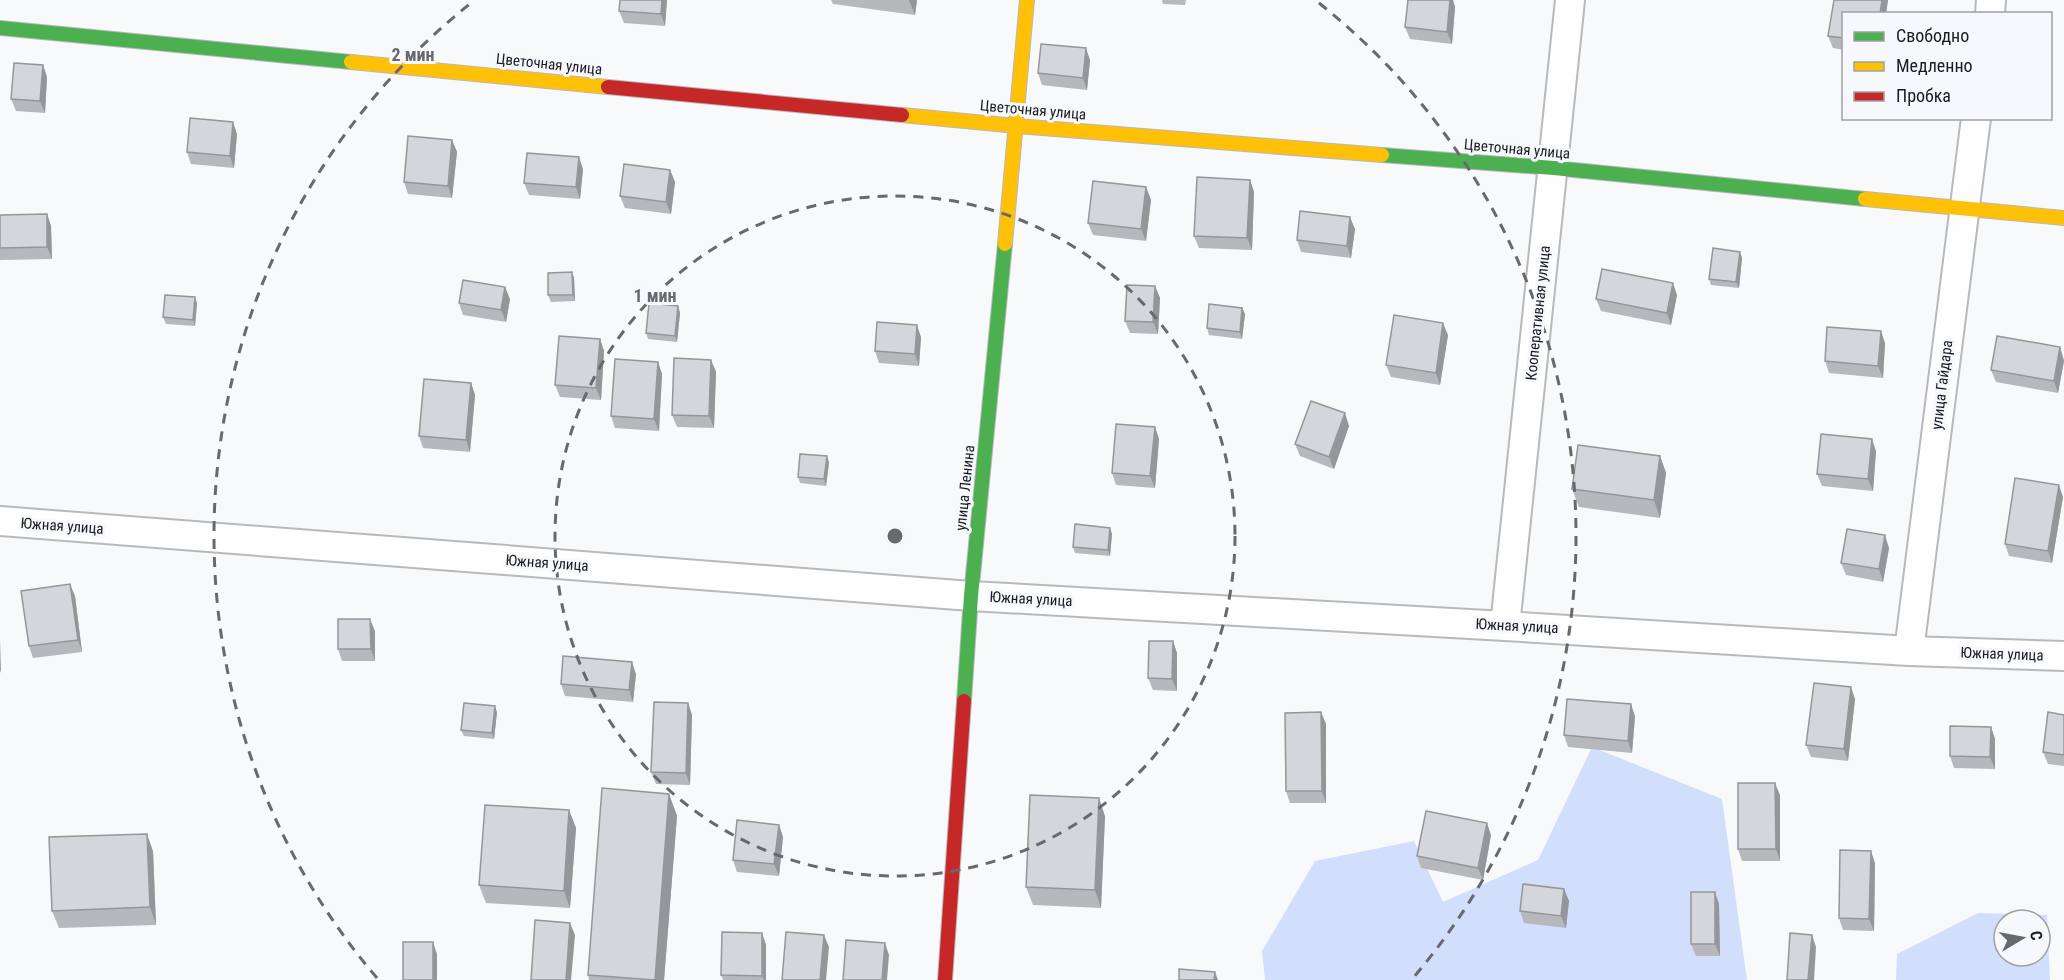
<svg xmlns="http://www.w3.org/2000/svg" width="2064" height="980" font-family="'Roboto Condensed',sans-serif">
	<rect width="100%" height="100%" fill="#f8f9fb"/>
	<!-- green -->
	<path fill="#d2dffc" fill-rule="evenodd" d="M1592,747l130,52 25,181h-482l-3,-29 53,-90 99,-20 29,61 95,-42z
		M1978,913l69,2 3,65h-154l1,-26zM2004,920h36v36h-36z"/>
	<g fill="none" stroke-linecap="round" stroke-linejoin="round">
		<!-- street casing -->
		<g stroke="#b7b9bd" stroke-width="32">
			<path id="street" d="M1990,14l1,-14
				M0,521l971,75 534,30 404,25 155,5
				M1505,626l65,-626
				M1909,651l67,-533"/>
		</g>
		<!-- fast casing -->
		<g stroke="#b7b9bd" stroke-width="16">
			<path id="fast" d="M0,28l351,34
				M1382,155l172,13 311,31
				M964,701l7,-105 34,-352"/>
		</g>
		<!-- slow casing -->
		<g stroke="#b7b9bd" stroke-width="16">
			<path id="slow" d="M351,62l257,25
				M902,115l115,11 365,29
				M1865,199l199,19
				M1005,244l22,-244"/>
		</g>
		<!-- jam casing -->
		<g stroke="#b7b9bd" stroke-width="16">
			<path id="jam" d="M608,87l294,28
				M945,980l19,-279"/>
		</g>
		<!-- street -->
		<use href="#street" stroke="#fefefe" stroke-width="28"/>
		<!-- fast -->
		<use href="#fast" stroke="#4caf50" stroke-width="14"/>
		<!-- slow -->
		<use href="#slow" stroke="#ffc107" stroke-width="14"/>
		<!-- jam -->
		<use href="#jam" stroke="#c62828" stroke-width="14"/>
	</g>
	<!-- wall -->
	<path fill="#b7b8bc" d="M620,0h47l-2,26 -41,-3 -5,-12z
		M831,0h86l-2,15 -82,-11z
		M1162,0h24l-1,5 -22,-1z
		M1408,0h45l2,7 -3,37 -42,-5 -5,-12z
		M1834,0h54l-2,14h-42v36l-11,-2 -5,-12z
		M1090,60l-3,30 -45,-5 -4,-12z
		M43,65l4,12 -2,36 -29,-2 -5,-12z
		M237,134l-3,34 -43,-4 -4,-12z
		M452,140l5,12 -5,46 -44,-4 -4,-12z
		M583,169l-3,30 -51,-4 -5,-12z
		M670,170l5,12 -4,32 -46,-6 -5,-12z
		M1250,180l4,12 -2,58 -53,-2 -5,-12z
		M1146,187l5,13 -5,41 -53,-6 -5,-12z
		M47,214l4,12 1,33 -52,1v-45z
		M1355,229l-4,29 -50,-6 -4,-12z
		M1740,252l2,6 -3,30 -28,-3 -2,-6z
		M572,272l2,6 1,23 -24,1 -3,-7z
		M1155,286l5,12 -2,36 -28,-1 -5,-12z
		M1677,295l-6,30 -70,-14 -5,-12z
		M510,299l-4,23 -43,-7 -4,-12z
		M197,303l-2,23 -29,-2 -3,-7z
		M678,306l2,7 -3,29 -29,-3 -2,-6z
		M1242,308l3,6 -3,25 -33,-4 -2,-7z
		M1448,335l-8,50 -49,-8 -5,-12z
		M921,337l-2,29 -40,-3 -4,-12z
		M600,339l4,12 -3,49 -41,-3 -5,-12z
		M1885,343l-2,35 -54,-5 -4,-12z
		M2060,347l4,14 -6,32 -62,-11 -5,-12z
		M711,360l5,12 -2,56 -37,-1 -5,-12z
		M658,362l4,12 -3,57 -44,-3 -4,-12z
		M471,383l4,12 -5,57 -47,-4 -4,-12z
		M1349,426l-15,43 -34,-13 -5,-12z
		M1155,427l4,12 -4,49 -39,-3 -4,-12z
		M1876,451l-3,40 -51,-5 -5,-12z
		M827,456l2,7 -3,23 -26,-3 -2,-6z
		M1660,456l6,17 -6,45 -81,-11 -7,-18z
		M2063,497l-11,66 -43,-7 -4,-12z
		M1110,528l2,6 -2,22 -35,-3 -2,-6z
		M1889,548l-6,34 -37,-7 -5,-12z
		M75,596l7,56 -49,6 -4,-12z
		M375,631v30h-33l-4,-12z
		M1173,641l4,12v38l-24,-1 -5,-12z
		M636,674l-3,28 -68,-6 -4,-12z
		M1855,699l-7,62 -37,-4 -5,-12z
		M688,703l4,12 -2,70 -34,-1 -5,-12z
		M497,712l-3,27 -30,-3 -3,-6z
		M1321,712l5,12v79h-36l-4,-12z
		M2064,715v51l-16,-2 -5,-12z
		M1635,716l-3,37 -64,-6 -4,-12z
		M1991,727l4,12v30l-41,-1 -4,-12z
		M669,794l8,22 -13,164h-75l-1,-5z
		M1780,795v66h-38l-4,-12z
		M569,810l7,18 -6,80 -84,-5 -7,-18z
		M1105,816l-4,92 -68,-3 -7,-18z
		M779,825l4,12 -4,39 -42,-4 -4,-12z
		M1491,835l-8,45 -62,-12 -4,-12z
		M153,851l3,74 -97,3 -7,-17z
		M1875,863l-1,68 -31,-1 -4,-12z
		M1564,889l5,12 -3,27 -42,-5 -4,-12z
		M1719,904l1,52h-24l-5,-12z
		M762,933l4,12v35h-43l-2,-5z"/>
	<!-- shaded-wall -->
	<path fill="#959699" d="M662,0h5l-2,26 -4,-12z
		M909,0h8l-2,15z
		M1450,0h3l2,7 -3,37 -5,-12z
		M1882,0h6l-2,14h-6z
		M1086,48l4,12 -3,30 -4,-12z
		M43,65l4,12 -2,36 -5,-12z
		M233,122l4,12 -3,34 -4,-12z
		M452,140l5,12 -5,46 -4,-12z
		M579,157l4,12 -3,30 -4,-12z
		M670,170l5,12 -4,32 -5,-12z
		M1250,180l4,12 -2,58 -5,-12z
		M1146,187l5,13 -5,41 -5,-12z
		M47,214l4,12 1,33 -5,-12z
		M1350,217l5,12 -4,29 -4,-12z
		M1740,252l2,6 -3,30 -3,-6z
		M572,272l2,6 1,23 -2,-6z
		M1673,283l4,12 -6,30 -4,-12z
		M1155,286l5,12 -2,36 -5,-12z
		M505,287l5,12 -4,23 -5,-12z
		M195,297l2,6 -2,23 -2,-6z
		M678,306l2,7 -3,29 -2,-6z
		M1242,308l3,6 -3,25 -2,-7z
		M1443,323l5,12 -8,50 -4,-12z
		M917,325l4,12 -2,29 -4,-12z
		M1881,331l4,12 -2,35 -5,-12z
		M600,339l4,12 -3,49 -5,-12z
		M2060,347l4,14 -6,32 -4,-12z
		M711,360l5,12 -2,56 -5,-12z
		M658,362l4,12 -3,57 -5,-12z
		M471,383l4,12 -5,57 -4,-12z
		M1345,413l4,13 -15,43 -5,-12z
		M1155,427l4,12 -4,49 -5,-12z
		M1872,439l4,12 -3,40 -5,-12z
		M827,456l2,7 -3,23 -2,-7z
		M1660,456l6,17 -6,45 -6,-18z
		M2059,485l4,12 -11,66 -4,-12z
		M1110,528l2,6 -2,22 -2,-6z
		M1885,535l4,13 -6,34 -4,-13z
		M70,584l5,12 7,56 -4,-12z
		M370,619l5,12v30l-4,-12z
		M0,638v1l1,34 -1,-3z
		M1173,641l4,12v38l-5,-12z
		M632,662l4,12 -3,28 -4,-12z
		M1851,687l4,12 -7,62 -4,-12z
		M688,703l4,12 -2,70 -4,-12z
		M1631,704l4,12 -3,37 -4,-12z
		M495,706l2,6 -3,27 -2,-6z
		M1321,712l5,12v79l-4,-12z
		M1991,727l4,12v30l-5,-12z
		M1775,783l5,12v66l-4,-12z
		M669,794l8,22 -13,164h-9z
		M1099,798l6,18 -4,92 -6,-18z
		M569,810l7,18 -6,80 -6,-17z
		M1487,823l4,12 -8,45 -5,-12z
		M779,825l4,12 -4,39 -5,-12z
		M147,834l6,17 3,74 -6,-18z
		M1871,851l4,12 -1,68 -5,-12z
		M1564,889l5,12 -3,27 -5,-12z
		M1715,892l4,12 1,52 -5,-12z
		M570,923l5,12 -4,45h-5z
		M762,933l4,12v35h-2l-2,-4z
		M824,935l5,12 -3,33h-6z
		M1812,935l4,12 -2,33h-6z
		M433,942l4,12v26h-4z
		M885,943l4,12 -2,25h-5z
		M1215,972l3,8h-4z"/>
	<!-- building -->
	<path fill="#d5d6db" stroke="#959699" stroke-width="1.5" d="M620,0h42l-1,14 -42,-3z
		M1408,0h42l-3,32 -42,-5z
		M1834,0h48l-2,14h-36v24l-16,-2z
		M1041,44l45,4 -3,30 -45,-5z
		M14,63l29,2 -3,36 -29,-2z
		M190,118l43,4 -3,34 -43,-4z
		M408,136l44,4 -4,46 -44,-4z
		M527,153l52,4 -3,30 -52,-4z
		M624,164l46,6 -4,32 -46,-6z
		M1197,177l53,3 -3,58 -53,-2z
		M1093,181l53,6 -5,42 -53,-6z
		M1300,211l50,6 -3,29 -50,-6z
		M47,214v33l-47,1v-33z
		M1713,248l27,4 -4,30 -27,-3z
		M1602,269l71,14 -6,30 -71,-14z
		M572,272l1,23h-25v-22z
		M463,280l42,7 -4,23 -42,-7z
		M1127,285l28,1 -2,36 -28,-1z
		M165,295l30,2 -2,23 -30,-3z
		M649,303l29,3 -3,30 -29,-3z
		M1209,304l33,4 -2,24 -33,-4z
		M1394,315l49,8 -7,50 -50,-8z
		M877,322l40,3 -2,29 -40,-3z
		M1827,327l54,4 -3,35 -53,-5z
		M559,336l41,3 -4,49 -41,-3z
		M1997,336l63,11 -6,34 -63,-11z
		M674,358l37,2 -2,56 -37,-1z
		M615,359l43,3 -4,57 -43,-3z
		M424,379l47,4 -5,57 -47,-4z
		M1311,401l34,12 -16,44 -34,-13z
		M1116,424l39,3 -5,49 -38,-3z
		M1821,434l51,5 -4,40 -51,-5z
		M1578,445l82,11 -6,44 -82,-11z
		M800,454l27,2 -3,23 -26,-2z
		M2015,478l44,7 -11,66 -43,-7z
		M1075,524l35,4 -2,22 -35,-3z
		M1847,529l38,6 -6,34 -38,-6z
		M70,584l8,56 -49,6 -8,-55z
		M338,619h32l1,30h-33z
		M1149,641h24l-1,38 -24,-1z
		M563,656l69,6 -3,28 -68,-6z
		M1814,683l37,4 -7,62 -38,-4z
		M1567,699l64,5 -3,37 -64,-6z
		M654,702l34,1 -2,70 -35,-1z
		M464,703l31,3 -3,27 -31,-3z
		M1321,712l1,79h-36l-1,-78z
		M2048,712l16,3v40l-21,-3z
		M1950,726l41,1 -1,30 -40,-1z
		M1738,783h37l1,66h-38z
		M602,788l67,6 -14,186 -67,-5z
		M1030,795l69,3 -4,92 -69,-3z
		M485,805l84,5 -5,81 -85,-6z
		M1426,811l61,12 -9,45 -61,-12z
		M737,820l42,5 -5,39 -41,-4z
		M147,834l3,73 -98,4 -3,-74z
		M1840,850l31,1 -2,68 -30,-1z
		M1523,884l41,5 -3,27 -41,-5z
		M1691,892h24v52h-24z
		M535,920l35,3 -4,57h-35z
		M722,932l40,1v43l-41,-1z
		M786,932l38,3 -4,45h-38z
		M1790,933l22,2 -4,45h-21z
		M846,940l39,3 -3,37h-39z
		M403,942h30v38h-30z
		M1179,969l36,3 -1,8h-35z"/>
	<!-- distance rings -->
	<g fill="none" stroke="#67696d" stroke-width="3" stroke-dasharray="10 8">
		<circle cx="895" cy="536" r="340"/>
		<path d="M377 978A681 681 0 0 1 471 3M1319 3A681 681 0 0 1 1413 978"/>
	</g>
	<g text-anchor="middle" dominant-baseline="central" stroke-width="6" stroke-linejoin="round" paint-order="stroke">
		<!-- street labels -->
		<g font-size="15" fill="#191b21" stroke="#f7f8fc">
			<text transform="translate(549 64) rotate(6)">Цветочная улица</text>
			<text transform="translate(1033 110) rotate(5)">Цветочная улица</text>
			<text transform="translate(1517 149) rotate(5)">Цветочная улица</text>
			<text transform="translate(1538 313) rotate(-84)">Кооперативная улица</text>
			<text transform="translate(1942 385) rotate(-83)">улица Гайдара</text>
			<text transform="translate(965 488) rotate(-84)">улица Ленина</text>
			<text transform="translate(62 526) rotate(4)">Южная улица</text>
			<text transform="translate(547 563) rotate(4)">Южная улица</text>
			<text transform="translate(1031 599) rotate(3)">Южная улица</text>
			<text transform="translate(1517 626) rotate(3)">Южная улица</text>
			<text transform="translate(2002 654) rotate(2)">Южная улица</text>
		</g>
	</g>
	<circle cx="895" cy="536" r="9" fill="#67696d" stroke="#f7f8fc" stroke-width="3"/>
	<g font-size="18" text-anchor="middle" font-weight="bold" fill="#67696d" stroke="#f7f8fc" stroke-width="6" stroke-linejoin="round" paint-order="stroke">
		<text x="413" y="61">2 мин</text>
		<text x="655" y="302">1 мин</text>
	</g>
	<!-- legend -->
	<rect x="1842" y="12" width="210" height="108" fill="#f7f8fc" stroke="#9ea0a4" stroke-width="1.5"/>
	<rect x="1854" y="32" width="30" height="9" fill="#4caf50" stroke="#9ea0a4" stroke-width="1.5"/>
	<text x="1896" y="42" font-size="18" fill="#191b21">Свободно</text>
	<rect x="1854" y="62" width="30" height="9" fill="#ffc107" stroke="#9ea0a4" stroke-width="1.5"/>
	<text x="1896" y="72" font-size="18" fill="#191b21">Медленно</text>
	<rect x="1854" y="92" width="30" height="9" fill="#c62828" stroke="#9ea0a4" stroke-width="1.5"/>
	<text x="1896" y="102" font-size="18" fill="#191b21">Пробка</text>
	<!-- north arrow -->
	<g transform="translate(2022 938) rotate(80)"><circle r="28" fill="#f7f8fc" stroke="#9ea0a4" stroke-width="1.5"/>
	<path d="M0-4.5L10 22L0 15L-10 22Z" fill="#67696d"/>
	<text y="-9" font-size="16" font-weight="bold" text-anchor="middle" fill="#191b21">С</text>
	</g>
</svg>
